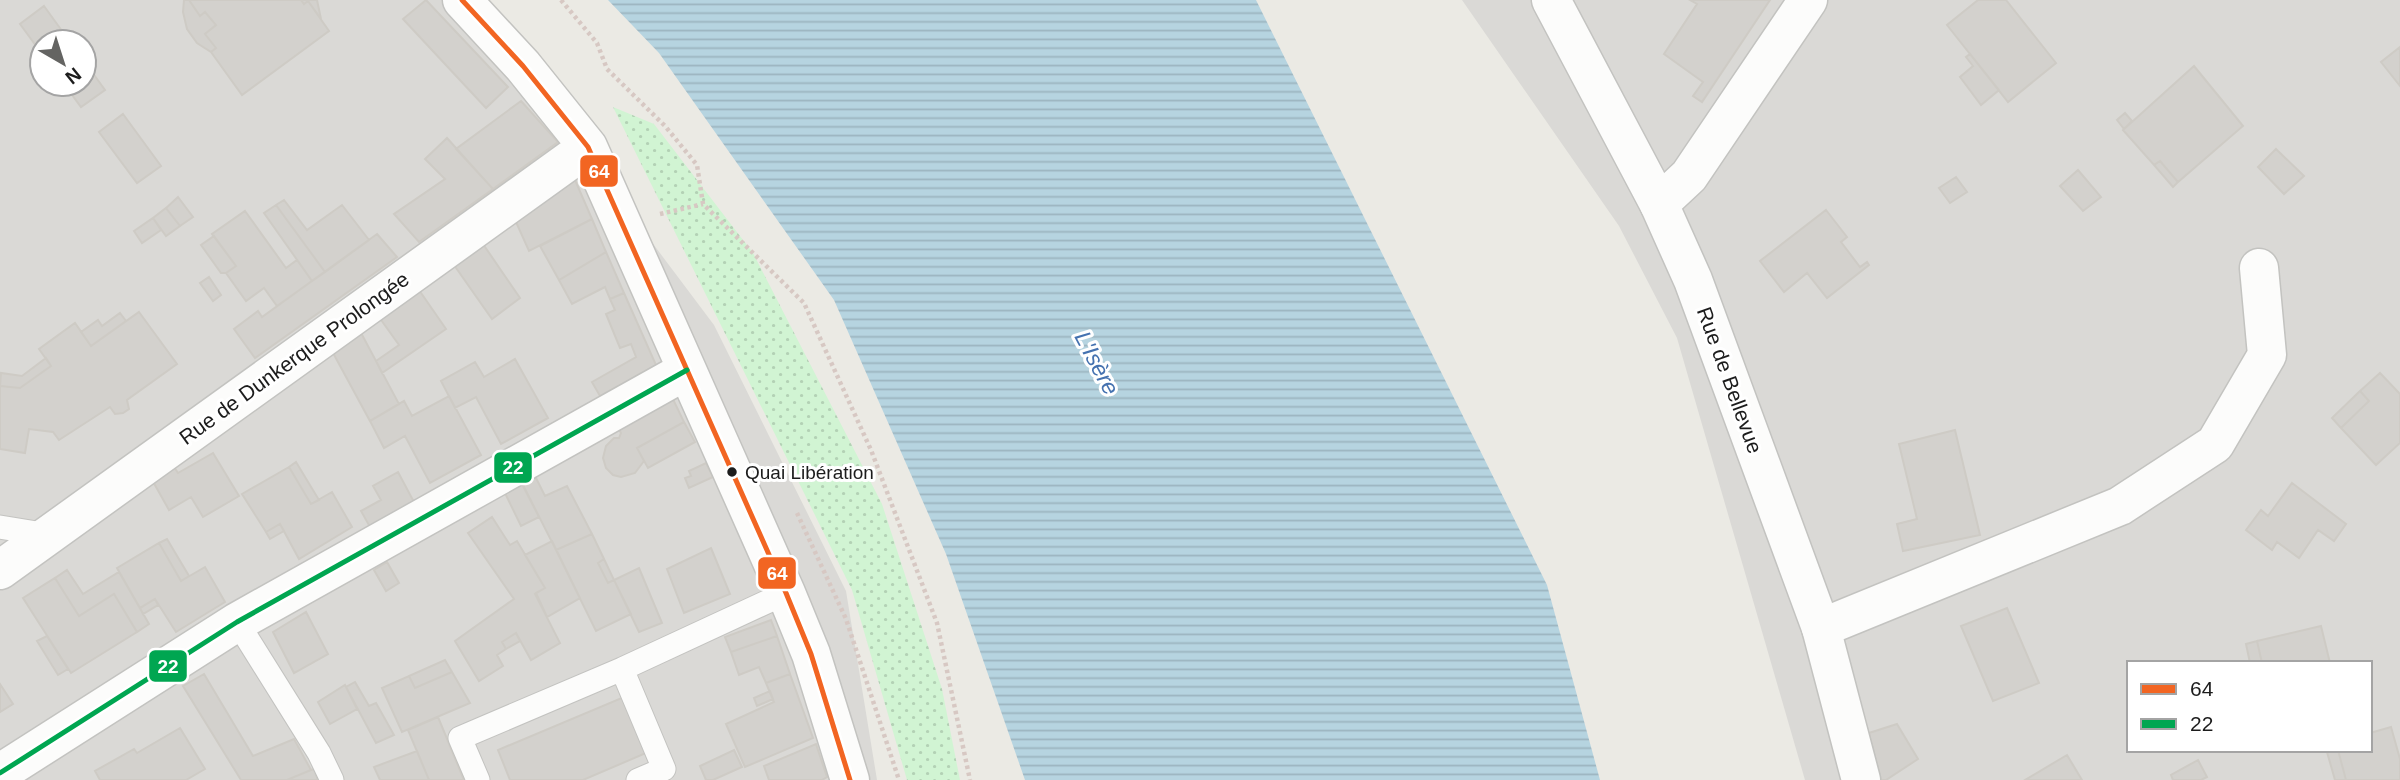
<svg xmlns="http://www.w3.org/2000/svg" width="2400" height="780" font-family="Helvetica,sans-serif">
	<defs>
		<pattern id="park-dots" width="8" height="8" patternUnits="userSpaceOnUse" patternTransform="scale(1.75)"><rect width="8" height="8" fill="#d1f4d3"/><path d="M2 2h.1M6 6h.1" fill="none" stroke="#b3d1b5" stroke-width="1.8" stroke-linecap="round"/></pattern>
		<pattern id="water-rules" width="6" height="5" patternUnits="userSpaceOnUse" patternTransform="scale(1.75)"><rect width="6" height="5" fill="#b6d4e0"/><path d="M0 2.5h6" fill="none" stroke="#9cb5c0"/></pattern>
	</defs>
	<rect width="100%" height="100%" fill="#ebeae4"/>
	<!-- residential -->
	<path fill="#dad9d6" fill-rule="evenodd" d="M0,0h460l85,100 169,225 132,266 31,189h-877zM42,42h42v42h-42z
		M1462,0h938v780h-595l-128,-442 -58,-112zM2129,663h241v87h-241z"/>
	<!-- park -->
	<path fill="url(#park-dots)" d="M613,107l41,17 99,129 129,251 60,185 18,91h-53l-55,-190z"/>
	<!-- water -->
	<path fill="url(#water-rules)" d="M608,0h648l291,585 53,195h-575l-79,-226 -112,-254 -175,-247z"/>
	<!-- building -->
	<path fill="#d3d1cd" stroke="#cecbc5" stroke-width="2" d="M184,0h5l11,16 5,-4 11,13 -11,9 11,14 -5,4 -14,-9 -10,-14 -4,-17z
		M189,0h112l3,4 4,-3 21,30 -87,64 -31,-43 5,-4 -11,-14 11,-9 -11,-13 -5,4z
		M301,0h16l4,19 -13,-18 -4,3z
		M426,0l82,87 -22,21 -83,-89z
		M1690,0h80l-68,102 -9,-6 10,-14 -39,-28 33,-50z
		M1978,0h28l50,63 -48,39 -61,-77z
		M44,6l26,36h-28v12l-22,-30z
		M2400,47v39l-19,-24z
		M1970,54l29,36 -18,15 -21,-28 13,-11 -7,-9z
		M84,61l21,29 -24,17 -17,-23h20z
		M2194,66l49,60 -65,56 -18,-21 -6,4 -31,-35z
		M521,101l37,41 -65,47 -37,-40z
		M2125,113l7,8 -8,8 -7,-9z
		M123,114l38,52 -24,17 -38,-51z
		M447,138l46,51 -74,53 -25,-28 51,-35 -20,-20z
		M2276,149l28,27 -20,18 -26,-27z
		M2160,161l18,21 -5,5 -19,-22z
		M2078,170l23,27 -18,14 -23,-25z
		M1956,177l11,15 -17,11 -11,-15z
		M575,180l17,39 -63,32 -13,-29z
		M178,197l15,20 -13,9 -14,-18z
		M284,200l23,30 35,-25 27,35 -44,32 -49,-67z
		M276,205l49,67 -13,9 -48,-68z
		M166,208l14,18 -14,10 -13,-18z
		M1826,210l21,27 -6,5 19,25 7,-5 2,3 -42,33 -20,-25 -23,19 -24,-31z
		M245,211l41,57 11,-8 15,21 -35,25 -13,-18 -18,13 -20,-28 10,-7 -24,-32z
		M153,218l8,12 -19,13 -8,-12z
		M592,219l14,33 -47,28 -19,-34z
		M377,234l20,23 -142,101 -21,-29 24,-18 4,6z
		M214,236l22,30 -10,7h-5l-20,-28z
		M483,244l37,54 -28,21 -38,-54z
		M606,252l18,41 -14,6 -5,-12 -33,17 -13,-24z
		M209,277l12,18 -8,6 -13,-18z
		M419,290l27,39 -64,44 -6,-12 23,-16 -20,-28z
		M624,293l32,72 -56,31 -8,-14 44,-25 -5,-13 -11,4 -14,-34 9,-4 -5,-11z
		M139,312l38,52 -50,36 2,9 -6,4 -8,1 -5,-7 -51,33 -6,-8 -24,-3 -4,24 -25,-4v-63l20,2 31,-22 -12,-17 36,-26 16,23z
		M120,313l6,8 -35,25 -10,-14 17,-12 4,6z
		M360,331l39,73 -29,17 -38,-70z
		M46,358l5,8 -31,22 -20,-2 1,-13 21,3z
		M515,359l33,59 -47,26 -25,-47 -21,11 -14,-27 34,-19 9,15z
		M2380,373l20,21v49l-24,22 -35,-37 28,-27 -9,-10z
		M669,391l15,31 -47,26 7,13 -9,12 -14,4 -8,-2 -7,-7 -3,-10 3,-12 8,-8h5l2,-5 -6,-11z
		M2360,391l9,10 -28,27 -9,-10z
		M449,396l32,59 -51,28 -25,-47 -21,12 -14,-27 34,-20 8,15z
		M684,422l11,20 -47,26 -11,-20z
		M1955,430l25,105 -77,16 -6,-27 20,-5 -18,-75z
		M213,453l26,43 -36,21 -12,-20 -22,13 -18,-32 21,-14 6,9z
		M296,462l23,38 -8,4 -22,-37z
		M706,463l7,14 -24,11 -4,-10 6,-2 -2,-5z
		M289,467l22,37 21,-12 20,35 -53,32 -19,-35 -14,8 -24,-38z
		M398,472l16,30 -44,25 -9,-16 20,-11 -8,-14z
		M533,472l12,24 22,-10 25,48 -36,16 -35,-69z
		M521,482l18,35 -18,9 -17,-35z
		M2292,483l54,41 -12,17 -16,-11 -19,28 -22,-16 -5,8 -26,-20 15,-20 7,6z
		M492,517l18,28 7,-4 28,47 -10,6 25,49 -29,17 -15,-27 -14,9 4,7 -9,6 6,11 -24,15 -24,-40 59,-42 -46,-66z
		M280,524l4,7 -14,8 -4,-7z
		M592,534l12,25 -6,4 10,20 6,-3 17,34 -35,17 -40,-81z
		M167,539l22,37 -8,5 -22,-38z
		M552,541l28,57 -33,19 -11,-24 9,-5 -20,-33z
		M159,543l22,38 24,-14 20,35 -49,30 -21,-33 -15,9 -23,-40z
		M711,548l19,46 -46,19 -17,-44z
		M604,559l10,21 -6,3 -10,-20z
		M387,562l12,21 -13,8 -12,-21z
		M639,568l23,55 -23,9 -25,-52z
		M67,570l16,24 36,-22 30,52 -12,8 -23,-38 -35,22 -24,-38z
		M55,578l24,38 35,-22 23,38 -66,41 -48,-75z
		M155,599l3,6 -15,9 -3,-6z
		M2007,608l32,75 -46,18 -32,-75z
		M306,612l22,42 -34,19 -21,-41z
		M771,620l6,16 -46,16 -6,-15z
		M2321,626l9,37h-68l-5,-22z
		M516,633l4,8 -14,8 -4,-7z
		M47,636l21,33 -10,6 -21,-34z
		M777,636l13,38 -24,9 -7,-16 -20,8 -8,-23z
		M2257,641l5,22h-12l-4,-19z
		M445,660l7,12 -37,16 -6,-12z
		M452,672l18,31 -68,29 -20,-44 27,-12 6,12z
		M204,674l49,82 41,-17 17,31 -24,10h-46l-58,-94z
		M790,674l23,64 -68,29 -19,-43 48,-22 -8,-19z
		M355,682l14,24 7,-3 18,32 -18,8 -30,-56z
		M0,684l13,20 -13,8z
		M345,685l12,24 -27,15 -12,-22z
		M770,691l3,8 -16,7 -3,-8z
		M624,697l22,56 -63,27h-73l-12,-30z
		M438,717l26,63h-35l-21,-50z
		M1897,724l21,35 -32,21h-5l-12,-47z
		M2391,727l9,32v21h-54l-8,-30h32v-17z
		M180,728l25,41 -19,11h-86l-5,-9 39,-22 3,4z
		M816,744l11,33 -5,3h-53l-5,-14z
		M734,750l8,17 -29,13h-7l-6,-14z
		M2332,750h6l8,30h-11l-8,-28z
		M417,751l12,29h-49l-6,-13z
		M2067,755l15,25h-57z
		M2198,760l9,17 -6,3h-28l-2,-5z
		M314,769l4,11h-31l24,-10z"/>
	<g fill="none" stroke-linecap="round" stroke-linejoin="round">
		<!-- service casing -->
		<g stroke="#c3c3c0" stroke-width="25">
			<path id="service" d="M0,527l49,8
				M237,622l82,131 13,27
				M622,669l42,100 -26,11
				M478,780l-18,-42 162,-69 164,-76"/>
		</g>
		<!-- minor casing -->
		<g stroke="#c3c3c0" stroke-width="41">
			<path id="minor" d="M462,0l61,66 65,81 198,446 25,61 39,126
				M1659,204l30,-28 119,-176
				M0,570l588,-423
				M1821,628l299,-122 95,-62 52,-89 -8,-87
				M0,773l237,-151 450,-252"/>
		</g>
		<!-- tertiary casing -->
		<g stroke="#c3c3c0" stroke-width="41">
			<path id="tertiary" d="M1551,0l108,204 34,76 128,348 40,152"/>
		</g>
		<!-- path -->
		<path stroke="#d7c8c3" stroke-width="4.5" stroke-dasharray="3.5 3.5" stroke-linecap="butt" d="M561,0l36,43 10,26 58,57 32,39 6,39 101,99 67,147 66,173 33,157
			M660,214l43,-10
			M797,513l49,106 53,161"/>
		<!-- service -->
		<use href="#service" stroke="#fcfcfb" stroke-width="23"/>
		<!-- minor -->
		<use href="#minor" stroke="#fcfcfb" stroke-width="38"/>
		<!-- tertiary -->
		<use href="#tertiary" stroke="#fcfcfb" stroke-width="38"/>
		<!-- bus-1 casing -->
		<g stroke="#fff" stroke-width="10">
			<path id="bus-1" d="M462,0l61,66 65,81 198,446 25,61 39,126"/>
		</g>
		<!-- bus-2 casing -->
		<g stroke="#fff" stroke-width="10">
			<path id="bus-2" d="M0,773l237,-151 450,-252"/>
		</g>
		<!-- bus-1 -->
		<use href="#bus-1" stroke="#f26522" stroke-width="5"/>
		<!-- bus-2 -->
		<use href="#bus-2" stroke="#00a651" stroke-width="5"/>
	</g>
	<!-- markers -->
	<circle fill="#1c1c1c" stroke="#fff" stroke-width="2.5" cx="732" cy="472" r="6"/>
	<g text-anchor="middle" dominant-baseline="central" stroke-width="6" stroke-linejoin="round" paint-order="stroke">
		<!-- bus labels -->
		<g font-size="19" fill="#1c1c1c" stroke="#fff" text-anchor="start">
			<text x="745" y="472">Quai Libération</text>
		</g>
		<!-- street labels -->
		<g font-size="21" fill="#1c1c1c" stroke="#fff">
			<text transform="translate(294 358) rotate(-36)">Rue de Dunkerque Prolongée</text>
			<text transform="translate(1730 380) rotate(70)">Rue de Bellevue</text>
		</g>
		<!-- water labels -->
		<g font-size="23" font-style="italic" fill="#4572b0" stroke="#fff">
			<text transform="translate(1097 363) rotate(62)">L'Isère</text>
		</g>
	</g>
	<g stroke="#fff" stroke-width="2.5">
		<rect x="579" y="154" width="40" height="34" rx="7" fill="#f26522"/>
		<rect x="493" y="451" width="40" height="33" rx="7" fill="#00a651"/>
		<rect x="757" y="556" width="40" height="34" rx="7" fill="#f26522"/>
		<rect x="148" y="649" width="40" height="34" rx="7" fill="#00a651"/>
	</g>
	<g font-size="19" text-anchor="middle" font-weight="bold" fill="#fff">
		<text x="599" y="178">64</text>
		<text x="513" y="474">22</text>
		<text x="777" y="580">64</text>
		<text x="168" y="673">22</text>
	</g>
	<!-- legend -->
	<rect x="2127" y="661" width="245" height="91" fill="#ffffff" stroke="#a4a4a4" stroke-width="2"/>
	<rect x="2141" y="684" width="35" height="10" fill="#f26522" stroke="#a4a4a4" stroke-width="2"/>
	<text x="2190" y="696" font-size="21" fill="#1c1c1c">64</text>
	<rect x="2141" y="719" width="35" height="10" fill="#00a651" stroke="#a4a4a4" stroke-width="2"/>
	<text x="2190" y="731" font-size="21" fill="#1c1c1c">22</text>
	<!-- north arrow -->
	<g transform="translate(63 63) rotate(141)"><circle r="33" fill="#ffffff" stroke="#a4a4a4" stroke-width="2"/>
	<path d="M0-5L12 26L0 18L-12 26Z" fill="#646462"/>
	<text y="-10" font-size="19" font-weight="bold" text-anchor="middle" fill="#1c1c1c">N</text>
	</g>
</svg>
